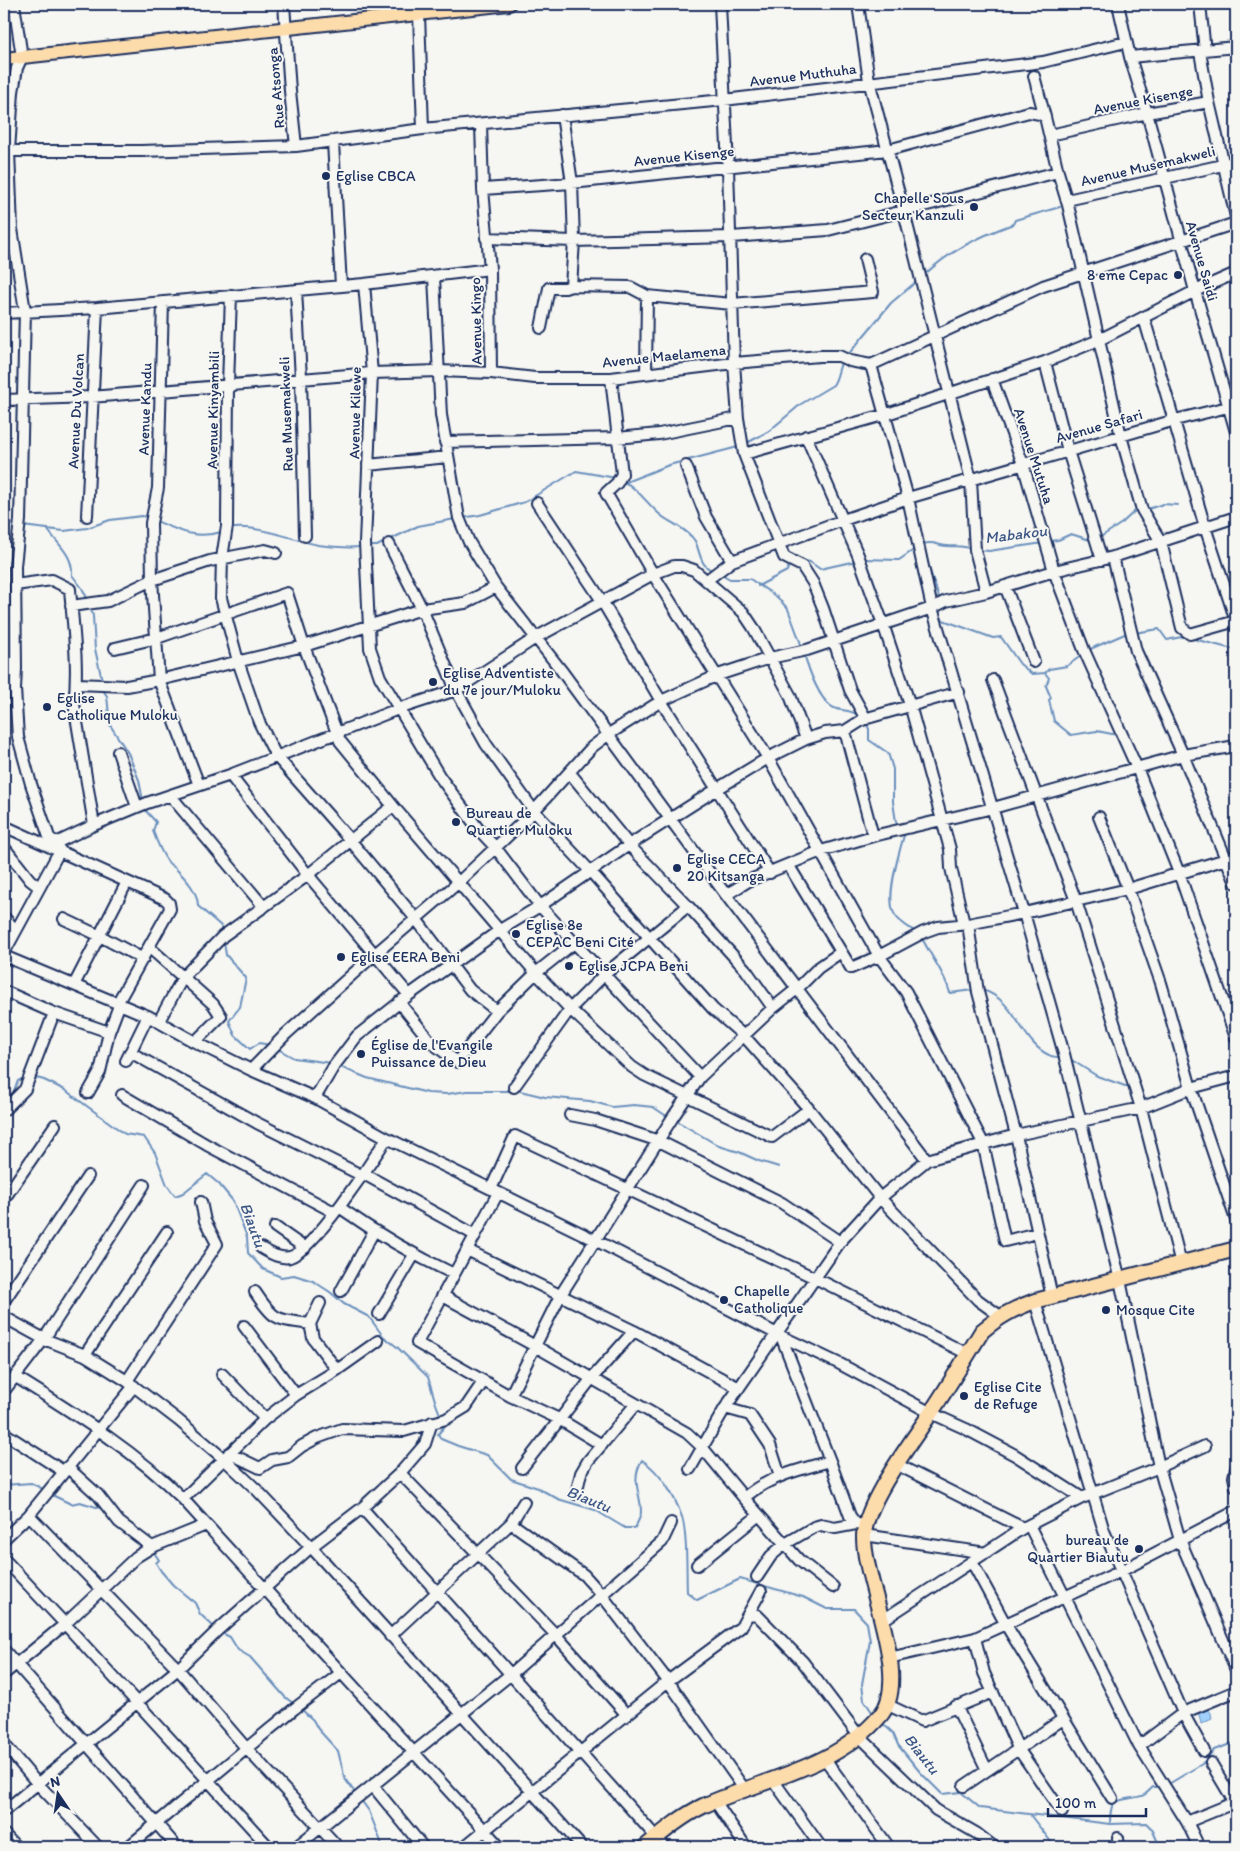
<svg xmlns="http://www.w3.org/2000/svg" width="1240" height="1851" font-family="Itim,sans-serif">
	<rect width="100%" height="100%" fill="#f6f6f2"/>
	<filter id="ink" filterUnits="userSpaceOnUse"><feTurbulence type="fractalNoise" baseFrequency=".02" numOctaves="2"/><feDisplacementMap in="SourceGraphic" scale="10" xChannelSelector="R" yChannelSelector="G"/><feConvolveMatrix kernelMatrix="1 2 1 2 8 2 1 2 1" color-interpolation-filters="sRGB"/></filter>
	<g filter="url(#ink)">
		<!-- water -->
		<path fill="#a1d0fd" stroke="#6b90bd" d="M1207,1707l4,6 1,6 -11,5 -3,-14z"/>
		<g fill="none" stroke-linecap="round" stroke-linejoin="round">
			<!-- stream -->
			<path stroke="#6b90bd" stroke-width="2" d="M924,275c27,-25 54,-38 89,-51l2,-4 45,-13
				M847,356l44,-53 26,-22
				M747,443l22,-12 32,-27 32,-19c5,-7 5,-16 9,-24
				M622,481c17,7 27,26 41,36 10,7 25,13 32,24 5,10 5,25 17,29
				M626,482l43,-17 69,-18
				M1146,508h5l12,-4 15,1
				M462,518l18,-3 45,-13 51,-31 40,7
				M154,520c23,10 42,20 67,12
				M4,524l11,1
				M22,526l42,5 23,-3 23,-8 32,-4 5,1
				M230,529c20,-6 66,11 88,16 14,2 29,3 43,2
				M48,530c11,16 25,25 24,45l10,13 6,12
				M1099,538l23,-15 15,-14
				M389,540l29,-14 37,-7
				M1050,541l8,-1 13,-6 22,7
				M923,544c11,-3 13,1 24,2 9,1 16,-1 24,3
				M368,546h9l8,-4
				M978,550l11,1 54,-8
				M863,559l36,1 16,-11
				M801,560l9,2 10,7 36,-8
				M927,562l13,38
				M721,574l9,5h20l27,18 11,12 14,38
				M758,586l29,-15 3,-8
				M90,606l3,10 2,33 7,31
				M941,607l-2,7 4,6 50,18 8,-1 19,27 12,10 13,-1 4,-4 18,-3 15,-11
				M1134,633l25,-4 8,11 19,-4
				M1190,638l46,12
				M1088,650l39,-17
				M804,654c5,16 15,47 30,54 9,4 14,0 25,8
				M1045,673l4,5 -3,8 5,12 -2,2 5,21 17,14 26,-4 20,4 1,4
				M103,690l4,6 3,29 18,28 11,27 4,21
				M866,723l3,6v11l19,13 5,16v33l3,20 5,4
				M1125,754l5,12
				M145,808l1,3 10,11 -3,9c4,11 8,22 15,31 3,4 7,5 9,8 10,10 21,22 21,36l23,20 1,6
				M905,832c-5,17 -21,68 -10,83 5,8 13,12 21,17
				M922,938c9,19 23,35 28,55l23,-3
				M224,942l2,13 20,23 -6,29 -11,14 6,14 15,14 9,-6 11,2
				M982,990c34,9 39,53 67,65 3,2 8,2 11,2
				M276,1048l18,10 37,5
				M1070,1059l27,17 31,11
				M338,1066l29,12 61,15 19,1 20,-3h53l25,6 45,4 22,6 22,-2 19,2 15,10
				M33,1077l11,3 21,10 60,44 19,3 11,16 12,32 8,11 8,-3 24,-19 12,10 14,17 14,36 1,16 15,16 18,8 13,-2 19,6 17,11 14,12 25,13 14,19 14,11 31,30 8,27 5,13
				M4,1100l8,-5 6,-14 8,-4
				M675,1120l44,26 20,6 20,9 20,6
				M443,1424l1,3 -6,7 3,5 17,7 29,9 24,24 27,9 20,11 37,11 30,18h10c2,-5 6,-11 6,-16 0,-20 -11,-31 1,-52 18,12 33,36 40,57 6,20 4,53 5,75l10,8 43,-21 63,18 24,12h27l13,14 3,18 -8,43 2,16 10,15
				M4,1485l27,-2 10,5
				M50,1494l21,10 9,-2 23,7 12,15
				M153,1551l6,9 -3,3 5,8 12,14 22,18 5,11 14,13
				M222,1633l8,4 8,13 12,7 35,40 9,7
				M300,1708l13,12 5,9 20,22 7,28 11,15
				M881,1722l12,11 5,12 22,27 22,22 19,-2 19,16 130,16 36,-1 6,6 8,18
				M1167,1785l35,-21 12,-14 22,-8
				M361,1800l8,11 14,36
				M1031,1816l24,31
				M1110,1824c0,-6 0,-14 3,-20 4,-6 24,-5 31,-9 3,-2 6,-5 9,-8h8"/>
			<!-- minor casing -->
			<g stroke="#1b2f5e" stroke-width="14">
				<path id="minor" d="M14,4l8,53 -5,11 -4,24 -4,59 3,78 13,82 -5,209 -5,46 1,102 -1,21 3,48 13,47 18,53 7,6
					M284,4l6,87 6,55
					M720,4l8,163 6,196 4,55 6,36 40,103 18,9 11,17 10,25 27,82 16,29
					M858,4l11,77 35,131 67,268 4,70 11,42
					M1118,4l12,53 17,56 48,178 41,141
					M1200,4l5,47
					M419,14l4,115
					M1200,52l9,50 27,115
					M1130,57l106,-10
					M1034,76l11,41
					M562,115l10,68 2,58 -3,45
					M481,124l2,65 7,80 1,104
					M1050,135l97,-22 62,-11
					M333,142l8,144
					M4,151h137l155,-5 127,-17 301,-29 319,-38 83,-20
					M483,189l89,-6 316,-33 141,-38 11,2 5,3 13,55 10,33 53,231 21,74 19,32 21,86 8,6 46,-13
					M1067,200l169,-38
					M486,238l88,3 157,-4 97,-7 230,-58
					M434,277l7,138 18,103 10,24 27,45 65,83 165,225 201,265
					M364,284l8,89 -7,170 5,105 10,29 60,100 39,53 16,17 45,59 160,171
					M296,290l5,88 4,158
					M231,295l-3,90 -1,141 -5,32 -1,40 17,63 21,61 17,34 74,84 66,79 54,71 27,21
					M163,302l-5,186 -7,35 1,57 7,100 40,105
					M4,313l93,-5 267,-24 126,-15
					M1144,318l61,209 31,94
					M541,328l8,-40h16l6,-2 59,1 17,9 85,8 141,-12 -8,-33
					M1045,362l23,89 34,109
					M871,365l37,133 24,110 92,305 40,141 56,226 39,187 21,73 56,130
					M646,374l1,-78
					M611,378l11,96 -5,9 -11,10 47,81 115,184 111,198 27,36 77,151 22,98 32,-8
					M992,379l31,85 31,107 30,79 53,118 42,105 57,165
					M4,400l87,-3 281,-24 67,-2 52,2 44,5h76l123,-15 86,-7h19l11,5 21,4 172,-79 193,-63
					M806,436l52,119 25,69 27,81 40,144 1,19 13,56
					M445,442l172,-4 42,-4 79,-16
					M744,454l140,-39 161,-53 54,-22 96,-49 41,-18
					M368,465l80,-8
					M686,466l20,51 26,44
					M537,503l65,98 59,100 109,172
					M87,516l10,-208
					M389,544l33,65 34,81 30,54 48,67 57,61 122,137 31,27 65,73 71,89 98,102 22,16
					M1113,557l23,94 47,104 53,128
					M707,580l25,-19 111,-41 65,-22 267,-78 61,-15
					M15,585l37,-5 18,9c3,38 9,77 4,115l20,121
					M1005,586l29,76
					M71,606l37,-5 44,-21 58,-19 55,-11 11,3
					M115,648l42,-10 130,-45 17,53 36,95 53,65 143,167 34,36 62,58 12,8 128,62 37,-28
					M4,669l12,-1
					M993,680l83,221 65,207 40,156
					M77,684l50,2 32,-6 145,-34 118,-37 43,-6 31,-16
					M845,731l28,105
					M118,752l19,55
					M570,773l59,72 59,61 58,64 27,38
					M230,775l78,100 101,120
					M170,795l94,112
					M1099,817l29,72 33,94 30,105 45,132
					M4,826l161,73 4,4 1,6 -52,93
					M56,843l38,-18 53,-22 83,-28 168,-66 58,-19 81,-53 116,-63 21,-8h8l12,4 49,42 10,15 37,68 16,44
					M4,847l26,33 9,7
					M789,866l62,102 28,-12 45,-24 14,-5 30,-3 56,-11 104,-24 108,-33
					M726,895l24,-15 71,-29 52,-15 120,-28 190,-53 53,-9
					M4,917l12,14
					M64,919l36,17 43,23
					M968,924l10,68 38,143 36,162
					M150,948l63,56 8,12 -26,26
					M4,953l56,-103
					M4,956l144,60 47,26 56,28 64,28 72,40 208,102 186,96 59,28 91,49 35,16 49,26 67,43
					M74,985l53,-103
					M4,991l50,22 55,19
					M399,1002l32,40 26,20 40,-51 39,-38 39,-31
					M159,1021l24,-44 40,-41 85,-61 85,-69
					M130,1052l127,71 106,53
					M126,1061l22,-45
					M251,1070l35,-36 89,-80 84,-72 75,-71 58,-64 17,-13 52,-33 57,-26 52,-17 37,-8 125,-42 14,-7 40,-9 68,-21 59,-14 123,-40
					M514,1087l56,-78 35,-35 83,-68
					M88,1093l12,-21 9,-40 11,-29
					M122,1095l85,50 127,67
					M315,1098l19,-32 23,-30 52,-41 91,-65 40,-24 89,-61 88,-56 51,-31 38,-19 19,-6 20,-2 19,-12 95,-27
					M4,1110l21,-21 29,-76
					M570,1115l25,5 64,21 123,62 58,39
					M364,1174l111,61
					M491,1189l24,-53 300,142 153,76
					M498,1193l-81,150 93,53 49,23 43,26
					M4,1199l51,-74
					M339,1207c37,26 74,48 115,67
					M275,1227l30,21
					M261,1248c9,5 18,11 29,9 22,-5 83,-97 97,-119
					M467,1250l167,81 105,57
					M341,1291l33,-60
					M255,1292c20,30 21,27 55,32
					M443,1296l92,50 152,87 15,14 42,51 55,62 34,27
					M4,1301l84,-125
					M1035,1301l69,230 79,182 21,38
					M320,1303l-10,21 3,14 24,32
					M379,1314l35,-59
					M4,1317l40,22 41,16 42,26 51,39 46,39 33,31 54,57 271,300
					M244,1326l52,69
					M781,1336l49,125 20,55 6,8 10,1
					M85,1355l82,-123
					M222,1374l43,45
					M16,1377c59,37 118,73 167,122l317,348
					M127,1381l90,-137 -12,-23 -4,-19
					M4,1391l40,-52 100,-154
					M510,1396l50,-100 113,-179 27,-40 73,-69 25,-20 20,-20 23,-16
					M725,1408l25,7 20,30 10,31
					M4,1433l59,38
					M229,1453l31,15 12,-8 16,-3 14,-11 15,-8 25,-9 62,2 42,-12 20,-12 17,-25
					M896,1464l127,64
					M67,1467l31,28 21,27 33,25
					M522,1468l70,-90 42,-47
					M1236,1468l-2,9 2,10
					M690,1469l35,-61 115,-166 40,-44 47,-38 89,-25 125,-27 50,-20 45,-12
					M400,1473l155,161 72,81
					M576,1494l5,-21 7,-12 47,-56
					M744,1498c25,-22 55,-28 86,-37
					M183,1499l82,-80 31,-24 41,-25 41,-29
					M362,1508l303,339
					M29,1515l149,154 69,80 91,98
					M511,1523l73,52 17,19 67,87 77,109
					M1029,1525l110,221 48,76 12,25
					M864,1535l122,18
					M4,1539l25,-24 105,-129
					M4,1559l61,65 204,223
					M972,1562l34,63 106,173
					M697,1565l62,-50
					M757,1577l14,-21 14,-12 29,-17 7,-2 14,3 21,-4
					M749,1614l8,1 4,4 42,43 56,74 77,74 40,23 18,14
					M883,1620l140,-92 59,-30 77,-31 46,-21
					M390,1636l121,-113 13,-21
					M975,1638l9,35 35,77 43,62
					M4,1650l173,197
					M889,1658l86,-20 146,-67 115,-60
					M4,1674l61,-50 71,-67 16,-10 54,-22
					M888,1705l34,16 71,-29
					M956,1706l31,64
					M4,1744l33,39 61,64
					M1139,1746l44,-33 53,-22
					M825,1759l64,88
					M1211,1763l25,42
					M773,1780l48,67
					M373,1786l50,61
					M964,1786l99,-67
					M715,1801l31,46
					M4,1811l174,-142 41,-40 92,-82 51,-39 38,-35 25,-29 7,-22
					M1187,1822l49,-20
					M4,1834l12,13
					M1118,1838l1,9
					M128,1847l166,-138 47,-36
					M296,1847l215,-173 151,-132 9,-19
					M464,1847l204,-166 73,-54 20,-36"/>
			</g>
			<!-- major casing -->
			<g stroke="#1b2f5e" stroke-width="16">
				<path id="major" d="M4,59l505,-55"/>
			</g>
			<!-- highway casing -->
			<g stroke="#1b2f5e" stroke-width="18">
				<path id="highway" d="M645,1847c18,-15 37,-31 58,-41 60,-27 133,-38 177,-90 33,-37 -17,-134 -16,-180 1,-33 47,-93 66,-122 18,-27 35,-55 52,-83 18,-15 31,-22 53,-30l201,-52"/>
			</g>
			<!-- minor -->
			<use href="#minor" stroke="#f6f6f2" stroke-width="10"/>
			<!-- major -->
			<use href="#major" stroke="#fddcac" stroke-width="12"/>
			<!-- highway -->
			<use href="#highway" stroke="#fddcac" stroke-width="14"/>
		</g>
	</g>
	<!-- markers -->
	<g fill="#1b2f5e" stroke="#f6f6f2" stroke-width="2">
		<circle cx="326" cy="176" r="5"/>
		<circle cx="974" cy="207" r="5"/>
		<circle cx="1178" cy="275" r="5"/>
		<circle cx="433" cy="682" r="5"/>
		<circle cx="47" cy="707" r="5"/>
		<circle cx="456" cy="822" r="5"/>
		<circle cx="677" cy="868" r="5"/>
		<circle cx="516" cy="934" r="5"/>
		<circle cx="341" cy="957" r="5"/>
		<circle cx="569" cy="966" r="5"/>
		<circle cx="361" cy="1054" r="5"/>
		<circle cx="724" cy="1300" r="5"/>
		<circle cx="1106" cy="1310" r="5"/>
		<circle cx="964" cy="1396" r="5"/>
		<circle cx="1139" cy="1549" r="5"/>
	</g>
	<g text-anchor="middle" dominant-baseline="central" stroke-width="4" stroke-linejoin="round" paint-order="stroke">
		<!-- street labels -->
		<g font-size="15" fill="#1b2f5e" stroke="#f6f6f2">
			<text transform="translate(803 75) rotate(-7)">Avenue Muthuha</text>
			<text transform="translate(276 88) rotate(-95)">Rue Atsonga</text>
			<text transform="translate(1143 100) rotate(-11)">Avenue Kisenge</text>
			<text transform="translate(684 156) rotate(-6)">Avenue Kisenge</text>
			<text transform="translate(1148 166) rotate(-13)">Avenue Musemakweli</text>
			<text transform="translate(1202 261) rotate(74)">Avenue Saidi</text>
			<text transform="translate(476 321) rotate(-91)">Avenue Kingo</text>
			<text transform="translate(664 356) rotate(-6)">Avenue Maelamena</text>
			<text transform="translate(145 409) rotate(-88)">Avenue Kandu</text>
			<text transform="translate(213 410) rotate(-89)">Avenue Kinyambili</text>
			<text transform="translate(76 411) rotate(-87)">Avenue Du Volcan</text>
			<text transform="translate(355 413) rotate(-89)">Avenue Kilewe</text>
			<text transform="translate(286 414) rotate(-92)">Rue Musemakweli</text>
			<text transform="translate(1099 426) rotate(-16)">Avenue Safari</text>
			<text transform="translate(1034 456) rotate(72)">Avenue Mutuha</text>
		</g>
		<!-- poi labels -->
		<g font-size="15" fill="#1b2f5e" stroke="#f6f6f2" text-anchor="start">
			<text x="336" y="176">Eglise CBCA</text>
			<text x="964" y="198" text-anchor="end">Chapelle Sous<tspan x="964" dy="17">Secteur Kanzuli</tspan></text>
			<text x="1168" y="275" text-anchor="end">8 eme Cepac</text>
			<text x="443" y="673">Eglise Adventiste<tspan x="443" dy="17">du 7e jour/Muloku</tspan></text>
			<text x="57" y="698">Eglise<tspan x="57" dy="17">Catholique Muloku</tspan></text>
			<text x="466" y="813">Bureau de<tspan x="466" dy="17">Quartier Muloku</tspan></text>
			<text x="687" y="859">Eglise CECA<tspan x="687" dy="17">20 Kitsanga</tspan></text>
			<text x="526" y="925">Eglise 8e<tspan x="526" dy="17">CEPAC Beni Cité</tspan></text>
			<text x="351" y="957">Eglise EERA Beni</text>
			<text x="579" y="966">Eglise JCPA Beni</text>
			<text x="371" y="1045">Église de l'Evangile<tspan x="371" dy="17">Puissance de Dieu</tspan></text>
			<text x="734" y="1291">Chapelle<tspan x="734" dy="17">Catholique</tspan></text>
			<text x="1116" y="1310">Mosque Cite</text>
			<text x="974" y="1387">Eglise Cite<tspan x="974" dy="17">de Refuge</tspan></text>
			<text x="1129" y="1540" text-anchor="end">bureau de<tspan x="1129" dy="17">Quartier Biautu</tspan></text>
		</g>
		<!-- water labels -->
		<g font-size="16" font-style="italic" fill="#3c5786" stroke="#f6f6f2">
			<text transform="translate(1016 534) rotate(-7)">Mabakou</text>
			<text transform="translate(253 1225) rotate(70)">Biautu</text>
			<text transform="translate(589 1499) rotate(22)">Biautu</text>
			<text transform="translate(922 1754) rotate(52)">Biautu</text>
		</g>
	</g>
	<!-- margin -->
	<rect width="1240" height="1851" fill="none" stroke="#f6f6f2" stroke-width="20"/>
	<rect x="10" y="10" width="1220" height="1831" fill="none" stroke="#1b2f5e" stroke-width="2" filter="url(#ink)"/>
	<!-- north arrow -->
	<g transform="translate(58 1794) rotate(347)" stroke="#f6f6f2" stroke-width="4" paint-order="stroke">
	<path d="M0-4L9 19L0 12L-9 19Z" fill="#1b2f5e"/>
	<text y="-8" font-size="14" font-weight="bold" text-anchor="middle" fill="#1b2f5e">N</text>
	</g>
	<!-- scale -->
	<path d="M1048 1808v8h98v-8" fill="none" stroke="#1b2f5e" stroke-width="2.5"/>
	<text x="1055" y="1808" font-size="15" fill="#1b2f5e" stroke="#f6f6f2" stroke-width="4" paint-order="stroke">100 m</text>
</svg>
